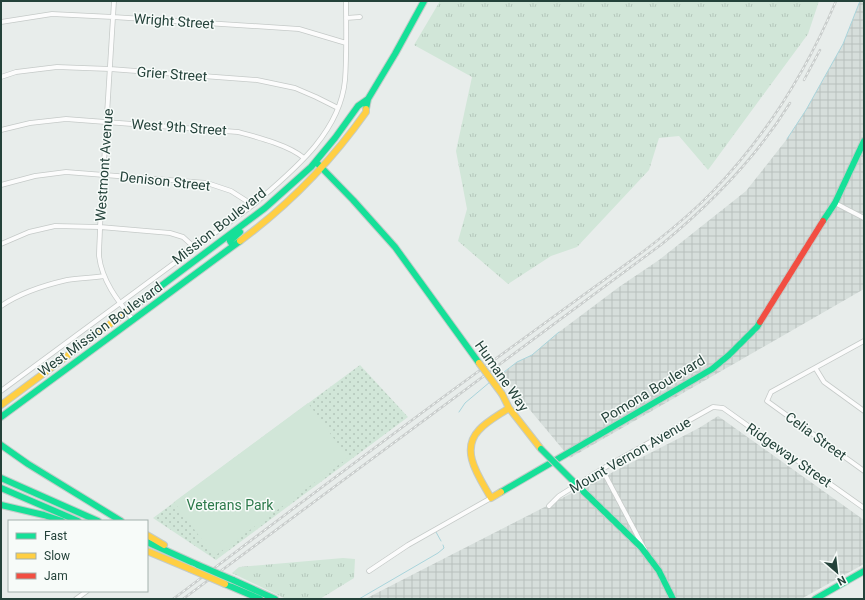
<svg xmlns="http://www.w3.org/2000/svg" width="865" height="600" font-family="Roboto,sans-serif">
	<defs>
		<pattern id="industrial-grid" width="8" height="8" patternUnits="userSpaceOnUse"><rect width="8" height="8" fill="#d6dedb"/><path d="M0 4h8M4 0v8" fill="none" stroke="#b8c0bd"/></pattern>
		<pattern id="grass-tufts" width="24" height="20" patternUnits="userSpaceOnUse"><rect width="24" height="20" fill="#d1e6d8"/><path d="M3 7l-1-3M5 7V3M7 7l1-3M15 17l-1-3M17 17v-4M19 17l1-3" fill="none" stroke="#b3c6ba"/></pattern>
		<pattern id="park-dots" width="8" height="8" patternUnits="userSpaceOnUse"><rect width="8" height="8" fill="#d1e6d8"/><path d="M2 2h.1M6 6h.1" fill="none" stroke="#b3c6ba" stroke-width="1.8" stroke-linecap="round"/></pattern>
	</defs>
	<rect width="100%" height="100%" fill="#e8edeb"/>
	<!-- industrial -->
	<path fill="url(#industrial-grid)" d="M860,1h4v288l-294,169 -69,-83 16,-13 15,-7 27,-23 60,-45 40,-27 87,-69 41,-52 19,-29 37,-66z
		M718,416l146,104v44l-63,35h-436l334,-171z"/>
	<!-- grass -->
	<path fill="url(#grass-tufts)" d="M440,1h379l-11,33 -100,136 -29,-34 -20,2 -10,32 -72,77 -26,9 -43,28 -50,-43 9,-32 -11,-58 16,-74 -58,-32z
		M343,558l12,1 -1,19 -34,21h-34l-54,-26 7,-6z"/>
	<!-- park -->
	<path fill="url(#park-dots)" d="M360,365l48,52 -192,143 -63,-42z"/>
	<!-- pitch -->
	<path fill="#d1e6d8" d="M308,403l40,55 -132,97 -5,-3 -37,-50z"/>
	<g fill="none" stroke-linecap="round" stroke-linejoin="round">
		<!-- stream -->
		<path stroke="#a9d4db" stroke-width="1" d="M787,139l19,-29 37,-66 17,-43
			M495,379l22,-17 15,-7 27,-23
			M459,412l6,-9 25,-21
			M436,532l5,9
			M359,599l79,-46 6,-5 -1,-3"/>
		<!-- street casing -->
		<g stroke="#c5cac8" stroke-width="5.5">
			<path id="street" d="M114,1l-14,226c0,9 -1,19 -1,29 3,25 19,45 34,64
				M346,18l14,-1
				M1,22l51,-8 61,3 186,12 47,14
				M1,77l15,-5 41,-5 53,2 147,11 38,8 21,9 22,11
				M1,130l29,-7 36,-4 172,13c19,5 51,13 66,26
				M1,185l34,-9 31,-4 141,11 24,8 22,14
				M835,203l29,15
				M1,244l28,-12 26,-6 45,1 70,6 13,4 12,11
				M1,306c19,-13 44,-21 66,-26 12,-2 25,-2 37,-4
				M864,341l-93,51 -4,9 97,70
				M816,369l8,13 40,29
				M1,391l252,-186c38,-33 87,-71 92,-125 2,-26 1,-53 1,-79
				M602,469l43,81
				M549,506l10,-10 43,-27 111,-62 10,1 141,100
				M369,571l39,-26 83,-47
				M76,599l11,-8"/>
		</g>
		<!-- fast casing -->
		<g stroke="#c3cbc8" stroke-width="8">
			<path id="fast" d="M366,109l2,-10 27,-45 29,-53
				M316,162l37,38 42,47 84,116
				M823,221l12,-18 29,-62
				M233,246l-3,-5 10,-9
				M137,304l128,-96 46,-41 24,-29 23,-32 10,-7
				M1,417l239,-176
				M1,445l27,19 93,57
				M1,478l97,43
				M1,488l77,33
				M583,491l58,56 18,24 14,28
				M501,492l211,-123 17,-14 28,-28 3,-5
				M1,505l43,10 18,6
				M147,542l51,23
				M233,580l42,19
				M225,584l35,15
				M815,599l49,-28"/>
		</g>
		<!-- slow casing -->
		<g stroke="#c3cbc8" stroke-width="8">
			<path id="slow" d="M240,241c50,-37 90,-78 126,-129v-3
				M502,394l7,14 32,41
				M1,405l136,-101
				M501,492l-10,6c-11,-20 -32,-47 -12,-68 8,-9 20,-15 30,-22
				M147,535l17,10
				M147,551l43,18"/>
		</g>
		<!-- jam casing -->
		<g stroke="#c3cbc8" stroke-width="8">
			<path id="jam" d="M760,322l63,-101"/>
		</g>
		<!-- street -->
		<use href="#street" stroke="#fcfcfc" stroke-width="4"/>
		<!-- fast -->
		<use href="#fast" stroke="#16e098" stroke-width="6"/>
		<!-- slow -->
		<use href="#slow" stroke="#ffcf43" stroke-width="6"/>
		<!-- jam -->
		<use href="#jam" stroke="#f24e42" stroke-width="6"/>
		<!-- rail casing -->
		<g stroke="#c9cdcc" stroke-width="2.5">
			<path id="rail" d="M804,80l16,-30
				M173,599c96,-72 191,-144 288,-215 44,-32 88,-64 132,-96 42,-30 84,-60 120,-97 53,-55 93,-119 123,-190
				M183,599l479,-355c50,-41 94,-86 128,-141"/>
		</g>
		<!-- rail -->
		<use href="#rail" stroke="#f7fbf9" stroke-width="1" stroke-dasharray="3" stroke-linecap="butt"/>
		<!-- fast-bridge casing -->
		<g stroke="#c3cbc8" stroke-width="8" stroke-linecap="butt">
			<path id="fast-bridge" d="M541,449l42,42
				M198,565l35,15"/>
		</g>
		<!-- slow-bridge casing -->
		<g stroke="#c3cbc8" stroke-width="8" stroke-linecap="butt">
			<path id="slow-bridge" d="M479,363l23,31
				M190,569l35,15"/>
		</g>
		<!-- fast-bridge -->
		<use href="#fast-bridge" stroke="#16e098" stroke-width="6"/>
		<!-- slow-bridge -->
		<use href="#slow-bridge" stroke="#ffcf43" stroke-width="6"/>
	</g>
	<g text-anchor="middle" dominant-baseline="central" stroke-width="3" stroke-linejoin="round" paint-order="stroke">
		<!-- street labels -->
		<g font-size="14" fill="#24423a" stroke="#f7fbf9">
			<text transform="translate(174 21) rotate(4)">Wright Street</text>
			<text transform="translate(172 74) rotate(4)">Grier Street</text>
			<text transform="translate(179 127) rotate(4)">West 9th Street</text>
			<text transform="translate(104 165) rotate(-86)">Westmont Avenue</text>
			<text transform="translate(165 181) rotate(6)">Denison Street</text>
			<text transform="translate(219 226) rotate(-38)">Mission Boulevard</text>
			<text transform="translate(100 329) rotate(-36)">West Mission Boulevard</text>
			<text transform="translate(502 376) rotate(55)">Humane Way</text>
			<text transform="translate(653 389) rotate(-31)">Pomona Boulevard</text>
			<text transform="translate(816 436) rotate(36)">Celia Street</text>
			<text transform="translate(630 455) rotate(-30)">Mount Vernon Avenue</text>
			<text transform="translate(789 455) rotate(35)">Ridgeway Street</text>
		</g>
		<!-- park labels -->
		<g font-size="14" fill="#2d7a4b" stroke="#f7fbf9">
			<text x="230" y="505">Veterans Park</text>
		</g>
	</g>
	<!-- border -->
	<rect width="865" height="600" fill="none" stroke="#24423a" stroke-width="4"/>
	<!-- legend -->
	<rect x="8" y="520" width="140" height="72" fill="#f7fbf9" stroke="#a3b1ad"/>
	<rect x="16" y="533" width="20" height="6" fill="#16e098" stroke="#a3b1ad"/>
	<text x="44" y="540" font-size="12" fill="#24423a">Fast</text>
	<rect x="16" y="553" width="20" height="6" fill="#ffcf43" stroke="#a3b1ad"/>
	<text x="44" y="560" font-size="12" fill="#24423a">Slow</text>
	<rect x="16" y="573" width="20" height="6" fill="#f24e42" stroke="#a3b1ad"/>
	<text x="44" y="580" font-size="12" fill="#24423a">Jam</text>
	<!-- north arrow -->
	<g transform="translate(837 572) rotate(152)" stroke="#f7fbf9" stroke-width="3" paint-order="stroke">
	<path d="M0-3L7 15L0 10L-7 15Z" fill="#24423a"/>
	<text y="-6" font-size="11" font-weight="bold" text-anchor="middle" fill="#24423a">N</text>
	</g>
</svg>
